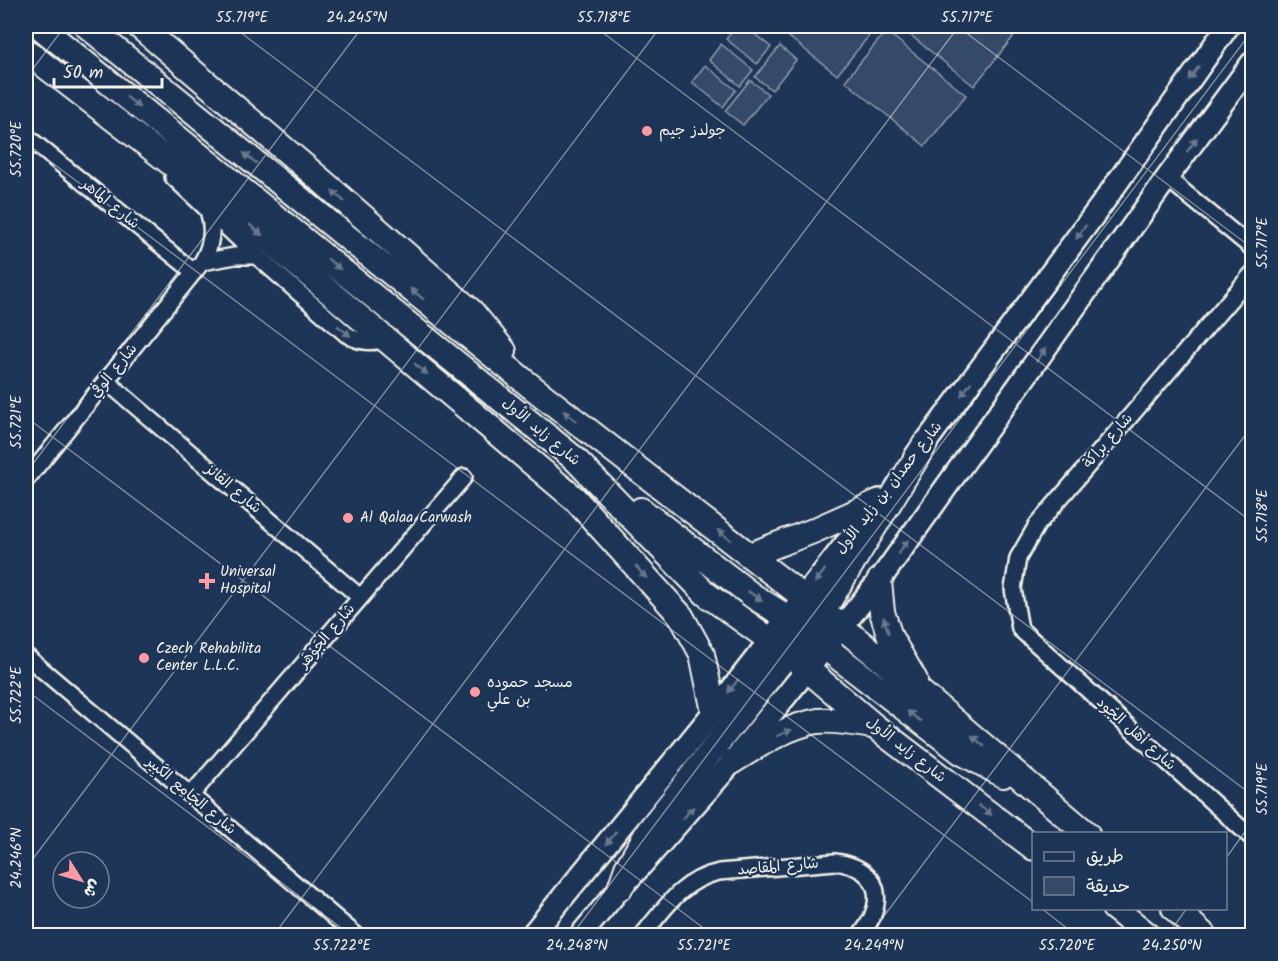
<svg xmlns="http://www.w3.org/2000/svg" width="1278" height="961" font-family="Kalam,'Playpen Sans Arabic',sans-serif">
	<rect width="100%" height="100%" fill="#1d3557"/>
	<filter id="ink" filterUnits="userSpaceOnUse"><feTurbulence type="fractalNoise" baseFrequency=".0167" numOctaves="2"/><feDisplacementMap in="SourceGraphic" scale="12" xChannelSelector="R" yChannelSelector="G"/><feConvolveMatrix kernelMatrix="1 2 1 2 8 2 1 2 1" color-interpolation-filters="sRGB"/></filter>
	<g filter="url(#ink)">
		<!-- green -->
		<path fill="#354a67" stroke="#949ea8" stroke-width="1.5" d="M736,26h8l27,21 -14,17 -31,-25z
			M775,26h102l-40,49z
			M899,26h102l13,10 -40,50z
			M886,31l80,64 -41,51 -80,-65z
			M721,44l32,26 -13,16 -31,-26z
			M780,46l16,14 -24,30 -17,-13z
			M705,65l31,25 -13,17 -31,-25z
			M750,80l18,14 -25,31 -18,-14z"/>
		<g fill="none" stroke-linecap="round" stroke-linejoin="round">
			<!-- street casing -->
			<g stroke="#f4f1e8" stroke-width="20">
				<path id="street" d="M26,136l168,136
					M173,177l85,80 88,77c14,9 26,9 41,5
					M1167,178l85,70
					M202,262l33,-6h22
					M1252,274l-215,251 -19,33 -5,31 7,40 232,209
					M106,381l254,216
					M26,480l176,-218c10,-17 12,-33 6,-52
					M26,656l331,280
					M191,795l273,-318
					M642,936c23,-28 40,-56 77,-64l116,-10c47,6 52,40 25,74"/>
			</g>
			<!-- secondary casing -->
			<g stroke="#f4f1e8" stroke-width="26">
				<path id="secondary" d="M915,457l187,-253 126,-178
					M531,936l183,-224 166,-212
					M580,936l40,-48 16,-17 97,-110 146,-180 288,-403 85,-115"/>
			</g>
			<!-- primary casing -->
			<g stroke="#f4f1e8" stroke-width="28">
				<path id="primary" d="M39,26l536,433 131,135 82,59 86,73 160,122
					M87,26l441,358 314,243 82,68 163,139
					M139,26l184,156 148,129 33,40
					M26,51l217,168 332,280 106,117 21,38 12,58
					M641,510l112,86 35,22 28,6
					M750,555l63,-24 65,-29
					M879,581l3,31 8,25 25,43
					M815,624l110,-180
					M781,640h26l19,8 135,104 42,23
					M733,761c26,-16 54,-35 85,-40 18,-2 38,3 56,5
					M620,888l7,-20 21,-36 140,-179 15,-31v-25
					M1114,908l35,28
					M1174,908l31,28"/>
			</g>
			<!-- street -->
			<use href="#street" stroke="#1d3557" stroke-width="15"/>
			<!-- secondary -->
			<use href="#secondary" stroke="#1d3557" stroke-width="21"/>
			<!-- primary -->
			<use href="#primary" stroke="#1d3557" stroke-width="24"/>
		</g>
		<!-- one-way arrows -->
		<defs><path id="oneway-solid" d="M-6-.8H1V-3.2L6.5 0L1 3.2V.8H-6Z" transform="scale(1.5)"/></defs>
		<g fill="#68778a">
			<use href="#oneway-solid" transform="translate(1194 73) rotate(125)"/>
			<use href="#oneway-solid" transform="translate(133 102) rotate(39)"/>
			<use href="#oneway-solid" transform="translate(1192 145) rotate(-54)"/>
			<use href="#oneway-solid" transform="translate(250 158) rotate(-141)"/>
			<use href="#oneway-solid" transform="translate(338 196) rotate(-139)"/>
			<use href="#oneway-solid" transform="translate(256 230) rotate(40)"/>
			<use href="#oneway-solid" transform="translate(1081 232) rotate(126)"/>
			<use href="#oneway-solid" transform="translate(334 264) rotate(39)"/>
			<use href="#oneway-solid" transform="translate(417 294) rotate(-141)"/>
			<use href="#oneway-solid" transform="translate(344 331) rotate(38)"/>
			<use href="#oneway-solid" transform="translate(1041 355) rotate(-54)"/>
			<use href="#oneway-solid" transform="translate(421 369) rotate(40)"/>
			<use href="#oneway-solid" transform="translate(966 389) rotate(126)"/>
			<use href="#oneway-solid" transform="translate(570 416) rotate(-142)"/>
			<use href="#oneway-solid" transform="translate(724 535) rotate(-142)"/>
			<use href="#oneway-solid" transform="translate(903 547) rotate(-54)"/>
			<use href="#oneway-solid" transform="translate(641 572) rotate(48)"/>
			<use href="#oneway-solid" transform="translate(820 576) rotate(128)"/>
			<use href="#oneway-solid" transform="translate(755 596) rotate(34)"/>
			<use href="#oneway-solid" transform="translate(886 625) rotate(-108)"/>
			<use href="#oneway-solid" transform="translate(733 686) rotate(128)"/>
			<use href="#oneway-solid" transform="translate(914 716) rotate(-142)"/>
			<use href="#oneway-solid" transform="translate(784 733) rotate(-23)"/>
			<use href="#oneway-solid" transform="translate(978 741) rotate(-139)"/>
			<use href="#oneway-solid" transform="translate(985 810) rotate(37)"/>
			<use href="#oneway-solid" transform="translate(688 813) rotate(-49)"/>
			<use href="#oneway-solid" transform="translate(611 838) rotate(129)"/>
		</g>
	</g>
	<!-- ticks -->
	<path fill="none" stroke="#f4f1e8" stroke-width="1.5" stroke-opacity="0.45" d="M232,26l1020,769M594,26l658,496M957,26l295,222M26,78l39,-52M26,143l1008,760M26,417l688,519M26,473l337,-447M26,690l326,246M1226,858l26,-36M26,868l635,-842M1041,908l36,28M273,936l686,-910M571,936l681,-905M869,936l383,-510M1167,936l20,-28"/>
	<!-- markers -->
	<g fill="#ff9aa2" stroke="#1d3557" stroke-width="2">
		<circle cx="647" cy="131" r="6"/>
		<circle cx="348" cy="518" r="6"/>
		<path d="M204 572h6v6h6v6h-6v6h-6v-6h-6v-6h6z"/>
		<circle cx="144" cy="658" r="6"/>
		<circle cx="475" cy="692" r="6"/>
	</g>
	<g text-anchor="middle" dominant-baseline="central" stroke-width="4.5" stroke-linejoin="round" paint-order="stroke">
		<!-- poi labels -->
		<g font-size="15" fill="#f4f1e8" stroke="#1d3557" text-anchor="start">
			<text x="659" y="131">جولدز جيم</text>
			<text x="360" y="518">Al Qalaa Carwash</text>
			<text x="220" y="572">Universal<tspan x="220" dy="17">Hospital</tspan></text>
			<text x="156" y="649">Czech Rehabilita<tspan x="156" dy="17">Center L.L.C.</tspan></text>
			<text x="487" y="683">مسجد حموده<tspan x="487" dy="17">بن علي</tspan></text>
		</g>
		<!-- street labels -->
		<g font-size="15" fill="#f4f1e8" stroke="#1d3557">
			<text transform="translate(110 204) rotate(39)">شارع الماهر</text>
			<text transform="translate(114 371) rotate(-51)">شارع الوفي</text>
			<text transform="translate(541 432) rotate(40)">شارع زايد الأول</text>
			<text transform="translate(1108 441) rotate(-49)">شارع براكة</text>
			<text transform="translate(889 488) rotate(-52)">شارع حمدان بن زايد الأول</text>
			<text transform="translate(233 489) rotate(40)">شارع الفائز</text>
			<text transform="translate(327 636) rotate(-50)">شارع الجَوْهَر</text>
			<text transform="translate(1136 734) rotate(42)">شارع أهل الجُود</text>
			<text transform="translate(906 750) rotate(38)">شارع زايد الأول</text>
			<text transform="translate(191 796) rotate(40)">شارع الجَامِع الكَبِير</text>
			<text transform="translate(778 867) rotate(-5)">شارع المقاصد</text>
		</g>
	</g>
	<!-- margin -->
	<rect width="1278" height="961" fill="none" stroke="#1d3557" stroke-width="66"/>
	<!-- legend -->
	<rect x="1032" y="832" width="195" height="78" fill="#1d3557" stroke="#738091" stroke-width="1.5"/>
	<rect x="1044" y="852" width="30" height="9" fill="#1d3557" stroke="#738091" stroke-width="1.5"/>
	<text x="1086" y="862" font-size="18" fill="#f4f1e8">طريق</text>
	<rect x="1044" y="877" width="30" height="18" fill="#354a67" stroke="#738091" stroke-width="1.5"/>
	<text x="1086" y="892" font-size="18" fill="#f4f1e8">حديقة</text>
	<!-- north arrow -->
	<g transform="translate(81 880) rotate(127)"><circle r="28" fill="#1d3557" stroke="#738091" stroke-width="1.5"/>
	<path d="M0-4.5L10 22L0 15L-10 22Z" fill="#ff9aa2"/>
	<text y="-9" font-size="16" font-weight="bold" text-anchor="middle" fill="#f4f1e8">ش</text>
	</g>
	<!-- scale -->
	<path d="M54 78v9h108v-9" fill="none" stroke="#f4f1e8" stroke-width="3"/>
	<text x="63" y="78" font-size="18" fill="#f4f1e8" stroke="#1d3557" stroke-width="4.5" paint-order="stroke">50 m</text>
	<rect x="33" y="33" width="1212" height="895" fill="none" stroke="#f4f1e8" stroke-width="2"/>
	<g font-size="15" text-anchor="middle" fill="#f4f1e8">
		<text x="242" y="22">55.719°E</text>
		<text x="357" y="22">24.245°N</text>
		<text x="604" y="22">55.718°E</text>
		<text x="967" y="22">55.717°E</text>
		<text transform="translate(16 149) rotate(-90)" y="5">55.720°E</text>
		<text transform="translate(1262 243) rotate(-90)" y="5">55.717°E</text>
		<text transform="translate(16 422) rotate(-90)" y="5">55.721°E</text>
		<text transform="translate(1262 516) rotate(-90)" y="5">55.718°E</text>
		<text transform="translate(16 695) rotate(-90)" y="5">55.722°E</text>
		<text transform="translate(1262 789) rotate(-90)" y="5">55.719°E</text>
		<text transform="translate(16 858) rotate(-90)" y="5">24.246°N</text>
		<text x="342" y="950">55.722°E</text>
		<text x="577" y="950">24.248°N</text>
		<text x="704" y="950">55.721°E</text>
		<text x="874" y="950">24.249°N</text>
		<text x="1067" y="950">55.720°E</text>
		<text x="1172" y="950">24.250°N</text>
	</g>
</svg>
